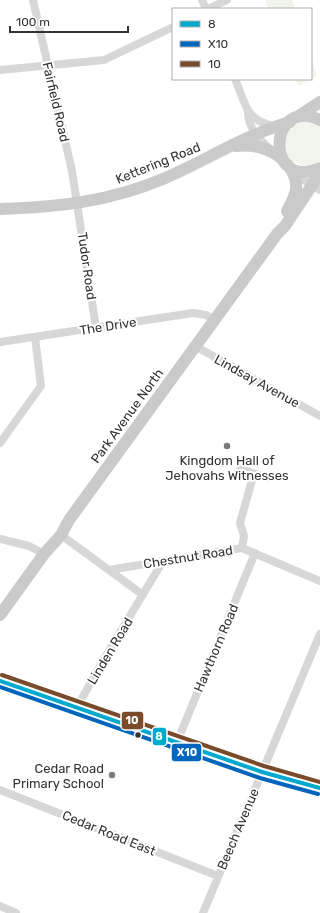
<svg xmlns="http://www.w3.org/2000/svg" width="320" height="913" font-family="Rubik,sans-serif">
	<rect width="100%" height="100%" fill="#fff"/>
	<!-- green -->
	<path fill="#f1f5ed" d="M265,0h27l3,9h-27z
		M311,57l6,19 -18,10 -4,-7h16z
		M301,121l19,5v35c-13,7 -24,5 -33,-6l-3,-19 8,-11z"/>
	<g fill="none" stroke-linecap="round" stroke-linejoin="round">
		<!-- minor -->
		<path stroke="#d7d7d7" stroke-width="8" d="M33,0l39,171 24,157
			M202,0l4,9
			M208,9l19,-9
			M0,70l104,-10 69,-33
			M235,79c11,25 10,42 40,47
			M248,112c0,16 11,27 22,37
			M293,173l27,17
			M0,342l193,-29 13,2 8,4
			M195,346l125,70
			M0,443l41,-57 -6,-49
			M240,469l29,9
			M61,535l48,35 133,-22 78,33
			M0,539l29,7 15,8
			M242,548l2,-12 -4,-13 14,-50
			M109,570l34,25
			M0,681l262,91 58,16
			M77,707l27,-48 59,-98
			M177,742l78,-189
			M0,790l218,86
			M0,906l16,7
			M203,913l117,-279"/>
		<!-- primary -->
		<path stroke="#cacaca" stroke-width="12" d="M297,117l23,-15
			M320,120c-52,-25 -56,72 0,48
			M236,146c16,-2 35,2 47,14
			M0,209c58,-2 108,-7 163,-30 42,-18 82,-44 127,-57
			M287,211c10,-18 14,-28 1,-46
			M0,615l44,-61 17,-19 8,-15 208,-286 8,-8 35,-53"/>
		<!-- bus-1 casing -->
		<g stroke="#fff" stroke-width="7">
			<path id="bus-1" d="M0,681l262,91 58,16"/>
		</g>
		<!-- bus-2 casing -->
		<g stroke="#fff" stroke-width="7">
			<path id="bus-2" d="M0,687l260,91 58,16"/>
		</g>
		<!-- bus-3 casing -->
		<g stroke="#fff" stroke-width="7">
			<path id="bus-3" d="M2,675l262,91 56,16"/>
		</g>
		<!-- bus-1 -->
		<use href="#bus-1" stroke="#00a9ce" stroke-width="4"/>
		<!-- bus-2 -->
		<use href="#bus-2" stroke="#0065bd" stroke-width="4"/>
		<!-- bus-3 -->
		<use href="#bus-3" stroke="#7a4b2a" stroke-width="4"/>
	</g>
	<!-- markers -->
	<g fill="#7a7a7a" stroke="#fff" stroke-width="1.5">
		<circle cx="227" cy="446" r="4"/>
		<circle cx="112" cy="775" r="4"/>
	</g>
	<circle fill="#333" stroke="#fff" stroke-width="1.5" cx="138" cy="735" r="3.5"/>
	<g text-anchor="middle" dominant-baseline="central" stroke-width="4" stroke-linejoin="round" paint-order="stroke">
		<!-- street labels -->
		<g font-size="13" fill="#333" stroke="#fff">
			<text transform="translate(56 102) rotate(77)">Fairfield Road</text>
			<text transform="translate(158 163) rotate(-22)">Kettering Road</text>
			<text transform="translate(87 266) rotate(82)">Tudor Road</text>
			<text transform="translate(108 326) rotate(-9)">The Drive</text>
			<text transform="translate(257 381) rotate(29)">Lindsay Avenue</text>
			<text transform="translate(127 416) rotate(-54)">Park Avenue North</text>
			<text transform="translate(188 557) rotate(-9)">Chestnut Road</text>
			<text transform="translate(216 648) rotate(-67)">Hawthorn Road</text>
			<text transform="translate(110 651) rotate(-59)">Linden Road</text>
			<text transform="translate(238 829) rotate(-67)">Beech Avenue</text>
			<text transform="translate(109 833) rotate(22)">Cedar Road East</text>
		</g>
		<!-- poi labels -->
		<g font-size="13" fill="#333" stroke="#fff">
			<text x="227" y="460">Kingdom Hall of<tspan x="227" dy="15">Jehovahs Witnesses</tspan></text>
			<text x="104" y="768" text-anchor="end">Cedar Road<tspan x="104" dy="15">Primary School</tspan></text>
		</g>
	</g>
	<g stroke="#fff" stroke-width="1.5">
		<rect x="121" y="711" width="23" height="19" rx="4" fill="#7a4b2a"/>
		<rect x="152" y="727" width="15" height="19" rx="4" fill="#00a9ce"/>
		<rect x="171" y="743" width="31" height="19" rx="4" fill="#0065bd"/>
	</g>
	<g font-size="11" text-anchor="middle" font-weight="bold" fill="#fff">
		<text x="132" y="724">10</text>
		<text x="159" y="740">8</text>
		<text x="187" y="756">X10</text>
	</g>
	<!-- legend -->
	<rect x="172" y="8" width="140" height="72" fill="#ffffff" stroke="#adadad"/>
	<rect x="180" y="21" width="20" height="6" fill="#00a9ce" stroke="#adadad"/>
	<text x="208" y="28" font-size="12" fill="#333333">8</text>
	<rect x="180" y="41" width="20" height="6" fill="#0065bd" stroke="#adadad"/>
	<text x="208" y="48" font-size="12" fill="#333333">X10</text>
	<rect x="180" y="61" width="20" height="6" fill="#7a4b2a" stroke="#adadad"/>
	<text x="208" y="68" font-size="12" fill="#333333">10</text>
	<!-- scale -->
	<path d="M10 26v6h118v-6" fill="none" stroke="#333333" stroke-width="2"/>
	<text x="16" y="26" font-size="12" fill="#333333" stroke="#ffffff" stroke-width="3" paint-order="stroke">100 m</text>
</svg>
